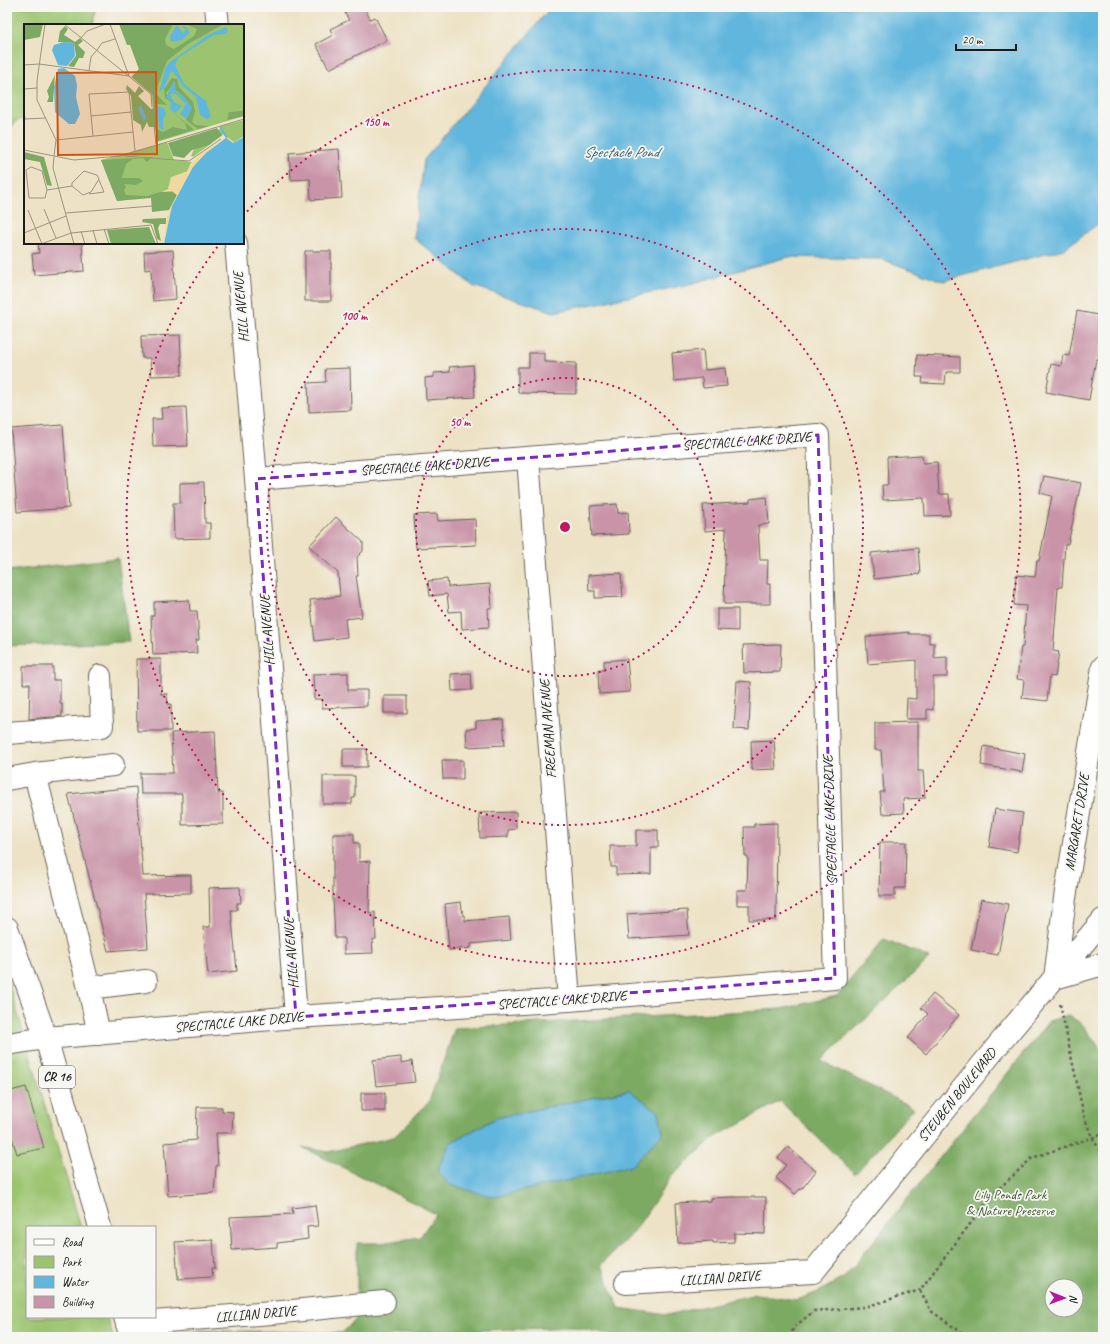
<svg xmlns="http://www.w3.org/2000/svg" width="1110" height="1344" font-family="Caveat,sans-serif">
	<rect width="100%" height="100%" fill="#f6f6f2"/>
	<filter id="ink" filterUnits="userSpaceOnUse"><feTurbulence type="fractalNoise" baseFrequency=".025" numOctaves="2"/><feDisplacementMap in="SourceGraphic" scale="8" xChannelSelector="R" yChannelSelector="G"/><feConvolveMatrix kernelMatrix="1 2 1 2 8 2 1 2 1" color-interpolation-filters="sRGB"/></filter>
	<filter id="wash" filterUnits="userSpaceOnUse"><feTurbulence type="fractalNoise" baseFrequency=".012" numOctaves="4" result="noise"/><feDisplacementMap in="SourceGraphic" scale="16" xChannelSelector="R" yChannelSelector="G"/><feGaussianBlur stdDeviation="0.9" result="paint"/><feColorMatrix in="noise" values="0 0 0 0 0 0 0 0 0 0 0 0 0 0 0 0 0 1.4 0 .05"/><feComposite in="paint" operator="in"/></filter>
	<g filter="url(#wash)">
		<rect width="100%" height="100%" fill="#ede2c5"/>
		<!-- green -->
		<path fill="#9cc470" stroke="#5c7046" d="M9,7h84l2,4 -3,14h-67v93l-9,3 -9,12v-124z
			M7,978l74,249h-54v90h80l6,20h-106z"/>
		<!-- forest -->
		<path fill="#7daa62" stroke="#4c633f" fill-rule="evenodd" d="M118,558l11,84 -122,4v-75z
			M884,939l46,19 -109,103 93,47 -59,66 -75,-73 -68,38 -41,38 -36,53 -34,35 18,43 48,7 89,-21 41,6 21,-8 27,-15 204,-256 19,-6 14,9 21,28v285h-280l-10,-3 -10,3h-179l-50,-10 -168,6 -24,4h-197l3,-4 15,-3 139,3 15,-15v-75h24l39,-6 16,-23 -134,-67 26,5 66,-15 35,-35 26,-74 326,-19 56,-13zM628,1090l3,76 -48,10 -133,-33 46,-25zM1052,1286h24v24h-24z"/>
		<!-- water -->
		<path fill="#60b6dd" stroke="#3e697c" d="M551,7h552v213l-39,29 -121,32 -62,-22 -93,-2 -106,29 -128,26 -81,-26 -59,-48 10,-78z
			M629,1090l30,22 4,21 -32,33 -137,31 -44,-12 -13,-14 13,-28 46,-25z"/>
		<g id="blocks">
			<!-- building -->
			<path fill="#c994a8" d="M357,7h7l6,12 5,-2 12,23 -58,29 -13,-25 17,-9 -3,-6 19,-9 -4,-7z
				M339,149l3,49 -31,2 -1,-21 -19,1 -2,-27z
				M38,243h44l2,28 -50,4 -2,-21 7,-1z
				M173,250l3,49 -23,2 -2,-32 -6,1 -1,-18z
				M305,251h26v50h-26z
				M1077,311l26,5v30h-2l-3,14 -2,-1 -7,41 -43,-8 5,-28 10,2 2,-11 6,1z
				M180,335l2,40 -31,1 -1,-18h-8l-1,-22z
				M703,350l2,20 20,-2 2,18 -24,2 -1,-10 -28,3 -2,-28z
				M529,353h15v9l32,1v31l-58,-1v-26h11z
				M917,355l43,2v15h-14l-1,12 -23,-1 1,-6h-7z
				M473,365l2,32 -49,3 -1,-22 9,-1v-4l16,-1 -1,-5z
				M350,368l1,42 -42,2 -1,-29 18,-1 -1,-13z
				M186,407l2,39 -35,1 -1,-28h10l-1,-11z
				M63,425l6,83 -52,4 -6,-83z
				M922,455l1,8 14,-1 2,32h10l1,21 -25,1 -1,-18 -41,2 -1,-15h6l-1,-28z
				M1044,476l37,7 -13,61h-3l-3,43h-4l-5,64 6,1 -4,25 -5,-1 -3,25 -25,-3 2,-18 -7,-1 4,-32h2l3,-41 -12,-1 2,-30 19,2 2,-16h2l13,-65 -12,-3z
				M204,482l1,41h5v15l-36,1 -1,-36h7v-20z
				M767,497l2,27 -11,1 2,35h8l-1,24h3v20h-46l2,-75 -21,2 -2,-26 47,-3v-3z
				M617,504l1,9 10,-1 1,22 -37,2 -2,-30z
				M437,514l1,7 37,-2 1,26 -60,3 -2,-33z
				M336,517l27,25v9l-6,6 1,19h-2l6,41 -17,2 2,18 -32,4 -5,-41 30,-4 -2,-23 -29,-27z
				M918,548l2,26 -46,5 -3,-26z
				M621,573l2,24 -28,1v-7h-6l-1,-16z
				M447,579l1,8 42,-3 2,24h-4l1,19 -27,2 -1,-18 -12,1 -2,-18 -17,2 -2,-15z
				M189,600l1,11h7l2,29h-3l1,13 -44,2 -2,-39h3v-14z
				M717,609h21v22l-21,-1z
				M909,632v2h20v9h5v15l13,-1v20h-14v33l-6,-1v10h-21l1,-21 9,1v-39l-48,4 -2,-27h4v-1z
				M781,644l-1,28 -36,1 -1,-28z
				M136,659h25v35h6l1,10h3v27h-34z
				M627,659l3,33 -31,2 -1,-24h6v-9z
				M23,666h30v14h7v24h2v12l-33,3 1,-35h-7z
				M348,673v17h19v16l-45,2v-9h-8l-1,-25z
				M471,673l1,17 -20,1 -1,-17z
				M737,681l14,1 -2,48 -15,-1z
				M384,696h23v17h-23z
				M503,719l2,26 -38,2 -1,-18 10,-1v-7z
				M918,722v49h5l2,27 -22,1 1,14 -22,1 -2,-22h4l-3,-42h-6v-27z
				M215,731l3,62h5v31l-41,1v-31h-41l-1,-21h33l-2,-40z
				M774,740l2,29 -24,1 -1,-29z
				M984,746l41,8 -3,18 -41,-7z
				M343,749h24v18h-24z
				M442,760h21v19h-20z
				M323,776h32v22h-3v6h-29z
				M136,787l7,89 48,-1v18l-47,1 4,54 -40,3 -40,-157z
				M995,809l28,4 -6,39 -28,-5z
				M516,812v17l-8,1v7l-28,1 -1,-25z
				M777,823l-1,97h-27v-15h-12v-15h10l1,-34h-3l-1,-29h10v-3z
				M636,830h22v17h-7v27l-35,1v-8h-5l-1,-21h26z
				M333,834h21v9h5v19l11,-1 -1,52 6,-1 1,27 -4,1 1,13 -29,1v-16h-9l-2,-40z
				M880,842h26l-1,46h-10v8h-16z
				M240,887l1,16h-4v7h-6l6,61 -29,3 -5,-47h7l-1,-39z
				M981,899l27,5 -10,51 -27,-5z
				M461,902l2,14h2v5l44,-4 2,23 -40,4v4l-22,2 -4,-46z
				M687,910l2,25 -60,4 -2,-25z
				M933,994l26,21 -33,39 -18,-16 20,-24 -7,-6z
				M401,1057v6l11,-2 3,21 -39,4 -3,-26z
				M26,1087l18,61 -27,6 -10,-32v-30z
				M361,1093h24v18h-24z
				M197,1107h25v4l11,1 -1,21h-16l2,33h-2l-2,27 -46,3 -4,-53 32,-3z
				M788,1147l28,24 -15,19 -1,-1 -5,5 -19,-16 10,-13 -8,-7z
				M732,1197h34l-1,37 -31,-1v9l-21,1v-2l-35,2 -2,-40 35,-2v-3z
				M315,1205l3,21 -11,1 1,12 -31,4v4l-45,3 -2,-33 63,-3 -1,-6z
				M213,1240l2,28h-3l1,9 -35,2 -3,-37z"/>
		</g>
	</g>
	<g filter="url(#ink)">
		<use href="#blocks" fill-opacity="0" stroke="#656157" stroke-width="1"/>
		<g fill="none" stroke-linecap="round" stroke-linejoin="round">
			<!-- minor casing -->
			<g stroke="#656157" stroke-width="24">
				<path id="minor" d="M216,7l2,18
					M236,243l20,236 40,538
					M528,458l41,542
					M1103,667l-38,231 -10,80 48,-14
					M7,733l95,-7 -2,-50
					M35,774l78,-9
					M7,779l28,-5 54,214 10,46
					M89,988l57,-7
					M7,1044l39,-6 250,-21 273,-17 266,-22 -17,-543 -562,44
					M626,1283l187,-11 186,-228 104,-124
					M127,1324l145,-11 112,-11"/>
			</g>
			<!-- major casing -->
			<g stroke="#656157" stroke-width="24">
				<path id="major" d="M7,928l39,110 54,189
					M125,1317l6,20"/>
			</g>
			<!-- path -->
			<path stroke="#656157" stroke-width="2.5" stroke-dasharray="3 3" stroke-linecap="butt" d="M1060,1004l24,112 8,21 11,19
				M789,1337l5,-10 20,-16 51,-4 55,-17
				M968,1337l-37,-26 -11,-21 72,-95 40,-37 71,-24"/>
			<!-- minor -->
			<use href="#minor" stroke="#fff" stroke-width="22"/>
			<!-- major -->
			<use href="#major" stroke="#fff" stroke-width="22"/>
		</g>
	</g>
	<!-- marked area -->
	<path fill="none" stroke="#7b2cbf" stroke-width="3" stroke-dasharray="8 5" stroke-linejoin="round" d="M818,435l17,543 -539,39 -40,-538z"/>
	<!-- distance rings -->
	<g fill="none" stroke="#c2185b" stroke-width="2" stroke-dasharray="2 4">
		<circle cx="565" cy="527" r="149"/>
		<circle cx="565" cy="527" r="298"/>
		<path d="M243 216A447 447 0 1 1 218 246"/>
	</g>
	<g text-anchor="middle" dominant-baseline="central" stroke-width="3.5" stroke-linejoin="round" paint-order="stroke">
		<!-- shield labels -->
		<rect fill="#f6f6f2" stroke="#5d5d5c" stroke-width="1" x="39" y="1066" width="36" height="22" rx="3"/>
		<g font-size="13" font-weight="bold" fill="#1c1c1c">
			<text x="57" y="1077">CR 16</text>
		</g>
		<!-- street labels -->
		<g font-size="14" fill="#1c1c1c" stroke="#f6f6f2">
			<text transform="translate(241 307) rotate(-95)">HILL AVENUE</text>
			<text transform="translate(747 441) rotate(-4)">SPECTACLE LAKE DRIVE</text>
			<text transform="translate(425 466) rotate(-4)">SPECTACLE LAKE DRIVE</text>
			<text transform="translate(267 630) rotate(-94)">HILL AVENUE</text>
			<text transform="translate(548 729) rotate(-94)">FREEMAN AVENUE</text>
			<text transform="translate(830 820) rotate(-92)">SPECTACLE LAKE DRIVE</text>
			<text transform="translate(1077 822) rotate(-81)">MARGARET DRIVE</text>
			<text transform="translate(291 953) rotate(-94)">HILL AVENUE</text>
			<text transform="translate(562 1000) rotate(-4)">SPECTACLE LAKE DRIVE</text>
			<text transform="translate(239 1022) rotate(-5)">SPECTACLE LAKE DRIVE</text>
			<text transform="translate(957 1095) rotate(-51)">STEUBEN BOULEVARD</text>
			<text transform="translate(720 1278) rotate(-4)">LILLIAN DRIVE</text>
			<text transform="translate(256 1314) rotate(-5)">LILLIAN DRIVE</text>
		</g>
		<!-- park labels -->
		<g font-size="14" fill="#495739" stroke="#f6f6f2">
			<text x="1010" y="1194">Lily Ponds Park<tspan x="1010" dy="16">&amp; Nature Preserve</tspan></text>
		</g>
		<!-- water labels -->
		<g font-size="15" font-style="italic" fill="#375a69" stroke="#f6f6f2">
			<text x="621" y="152">Spectacle Pond</text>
		</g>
	</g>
	<!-- overview -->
	<g transform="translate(24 24)">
		<rect width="220" height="220" fill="#ede2c5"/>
		<path d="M99,0h121v92l-87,26 -6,-49 -20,-16 8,-8zM220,96v16l-11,7 -9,-9 -31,23 -2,-1 3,-7 27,-21 -1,-2zM143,118l7,18 18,2 -17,31 -58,8 -16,-41z" fill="#9cc470"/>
		<path d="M0,0h19l-3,13 -16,3zM95,0h54l-8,15 1,6 8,4 20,-13 3,-7 -12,-5h39l-36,20 -21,17 -12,32 12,12 -10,-1 -1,3 1,22 6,3 10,-5 14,3 -2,-7 -15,-13 22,18 1,2 -35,11 -3,-14h-6l-2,-5 -5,10 -1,-7 -8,-5 -2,-24 -5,-7 1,-4 8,8 4,-7 5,5 -6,5 13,13 3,-1 -1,-13 -21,-18 7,-8 -9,-24h-3zM41,2l3,3 -4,6 11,7 5,-4 3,3 -5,4 7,7 -2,6h-4l-5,9 -6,-1 8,-10 -2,-13 -16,-1 2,-11zM31,51l-2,27h-6l2,-5 -2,-6zM148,54l5,1 2,8 14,15 2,9 -3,11 4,3 13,1 -11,3 -12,-9 5,-11 -8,-13 -8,-6v-8l-9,11 6,10 -7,-5 -1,-9zM220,84v8l-17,4 2,-8 13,-1zM193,104l5,7 -13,10 -17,5 -8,8 -11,-2 -5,-13zM0,128l20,5 8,29 -5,-1 -7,-23 -16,-3zM128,133l-5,5 -4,-4 -10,1 -7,5 -4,14h17l4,3 -7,4 -12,-1 2,3 -2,3 2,5 21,1 13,-4h13l4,3 -8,15 -17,2 -1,-14 -34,3 -16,-41zM142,194v6h-6l-2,4 3,13 -4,-2 -4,-15 -11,-2 1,-3zM125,203l7,17h-45l-4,-14z" fill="#7daa62"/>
		<path d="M203,113l7,5 10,-5 -11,6 -7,-5 -20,15 -13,14 -21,39 -6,32 -5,6 4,-7 1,-17 11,-25 -5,-4 -10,1 6,-3 3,-12 17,-6 2,-7 12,-11z" fill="#eeda9e"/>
		<path d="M153,1l6,8 3,-3 -4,-3 2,-1 6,6 -8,8 -11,2 -1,-6zM202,3l2,4 -3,3 -11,1 -8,5 -28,18 -3,7 9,19 22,17 5,16 -4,2 -7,-4 -4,-18 -13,-11 -10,-14 -2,-1 -7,17 -5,4 7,-25 4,-5 38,-27zM40,18l10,1 1,13 -8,10 -9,-1 -6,-15 2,-5zM40,44l11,8 2,9 -1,12 4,17 -5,10h-6l-14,-12 -1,-25 4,-18zM150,57l2,11 8,5 8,10 -5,12 -7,-5 6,-10 -10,-10h-6l4,8 8,4 -7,7 -5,-4 1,-7 -5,-5zM117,81l5,12 -2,5 -6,-14zM133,82l8,3 1,6 -3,3v13l-4,-4zM220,113v107h-80l8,-38 21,-39 13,-14 20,-15 7,5z" fill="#60b6dd"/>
		<path fill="none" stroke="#60b6dd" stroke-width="2" d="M196,103l7,11"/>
		<path fill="none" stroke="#999381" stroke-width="1" d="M21,0l-8,57v19l19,40 -2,16M40,0l87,70 1,13M57,14l6,-7 19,-7M0,41l15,-1 90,12 -19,-52M65,47l2,-14 6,-7 5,-7 13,-4M0,65l13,-1M0,87l1,8 21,-1M67,92l40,-4M130,101l2,19M69,112l-4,-42 40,-2 6,59M32,116l77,-8M0,126l50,10 46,-4 124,-37M100,132l65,5 32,-22M30,133l-1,11 21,76M7,143l11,4 5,19 -2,8h-16l-3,-28zM48,162l11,9 8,-3 8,-13 -2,-4 -13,-4M48,162v-3l12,-12M23,166l25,-4M65,170l15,-2 -5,-12M20,185l12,29M4,186l14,34M42,189l86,-7M80,205l5,15M69,206l4,14M57,207l4,13M0,209l42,-17M17,220l30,-11 80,-8 7,19"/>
		<path fill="#d4530e" fill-opacity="0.15" stroke="#d4530e" stroke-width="2" d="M132,48l1,82 -99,1 -1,-82z"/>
		<rect width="220" height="220" fill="none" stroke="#1c1c1c" stroke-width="2"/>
	</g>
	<circle cx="565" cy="527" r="6" fill="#c2185b" stroke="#f6f6f2" stroke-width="2"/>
	<g font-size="12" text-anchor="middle" font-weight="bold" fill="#c2185b" stroke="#f6f6f2" stroke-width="3.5" stroke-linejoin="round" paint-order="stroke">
		<text x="376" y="126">150 m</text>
		<text x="354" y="320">100 m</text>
		<text x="460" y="426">50 m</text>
	</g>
	<!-- margin -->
	<rect width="1110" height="1344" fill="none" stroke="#f6f6f2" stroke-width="24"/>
	<!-- legend -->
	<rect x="26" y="1226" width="130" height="92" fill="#f6f6f2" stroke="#9f9f9c"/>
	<rect x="34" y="1239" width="20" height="6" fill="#ffffff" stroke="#9f9f9c"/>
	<text x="62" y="1246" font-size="12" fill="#1c1c1c">Road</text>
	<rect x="34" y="1256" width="20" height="12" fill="#9cc470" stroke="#9f9f9c"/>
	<text x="62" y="1266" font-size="12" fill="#1c1c1c">Park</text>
	<rect x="34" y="1276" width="20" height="12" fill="#60b6dd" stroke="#9f9f9c"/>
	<text x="62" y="1286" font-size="12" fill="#1c1c1c">Water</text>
	<rect x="34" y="1296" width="20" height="12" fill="#c994a8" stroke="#9f9f9c"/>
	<text x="62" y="1306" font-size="12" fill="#1c1c1c">Building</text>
	<!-- north arrow -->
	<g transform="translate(1064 1298) rotate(91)"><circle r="19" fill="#f6f6f2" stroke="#9f9f9c"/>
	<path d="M0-3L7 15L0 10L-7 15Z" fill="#b5179e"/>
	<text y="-6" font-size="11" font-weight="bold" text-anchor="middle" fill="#1c1c1c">N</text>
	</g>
	<!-- scale -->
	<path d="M956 44v6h60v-6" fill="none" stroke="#1c1c1c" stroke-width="2"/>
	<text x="962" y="44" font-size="12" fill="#1c1c1c" stroke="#f6f6f2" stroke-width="3" paint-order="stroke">20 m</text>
</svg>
